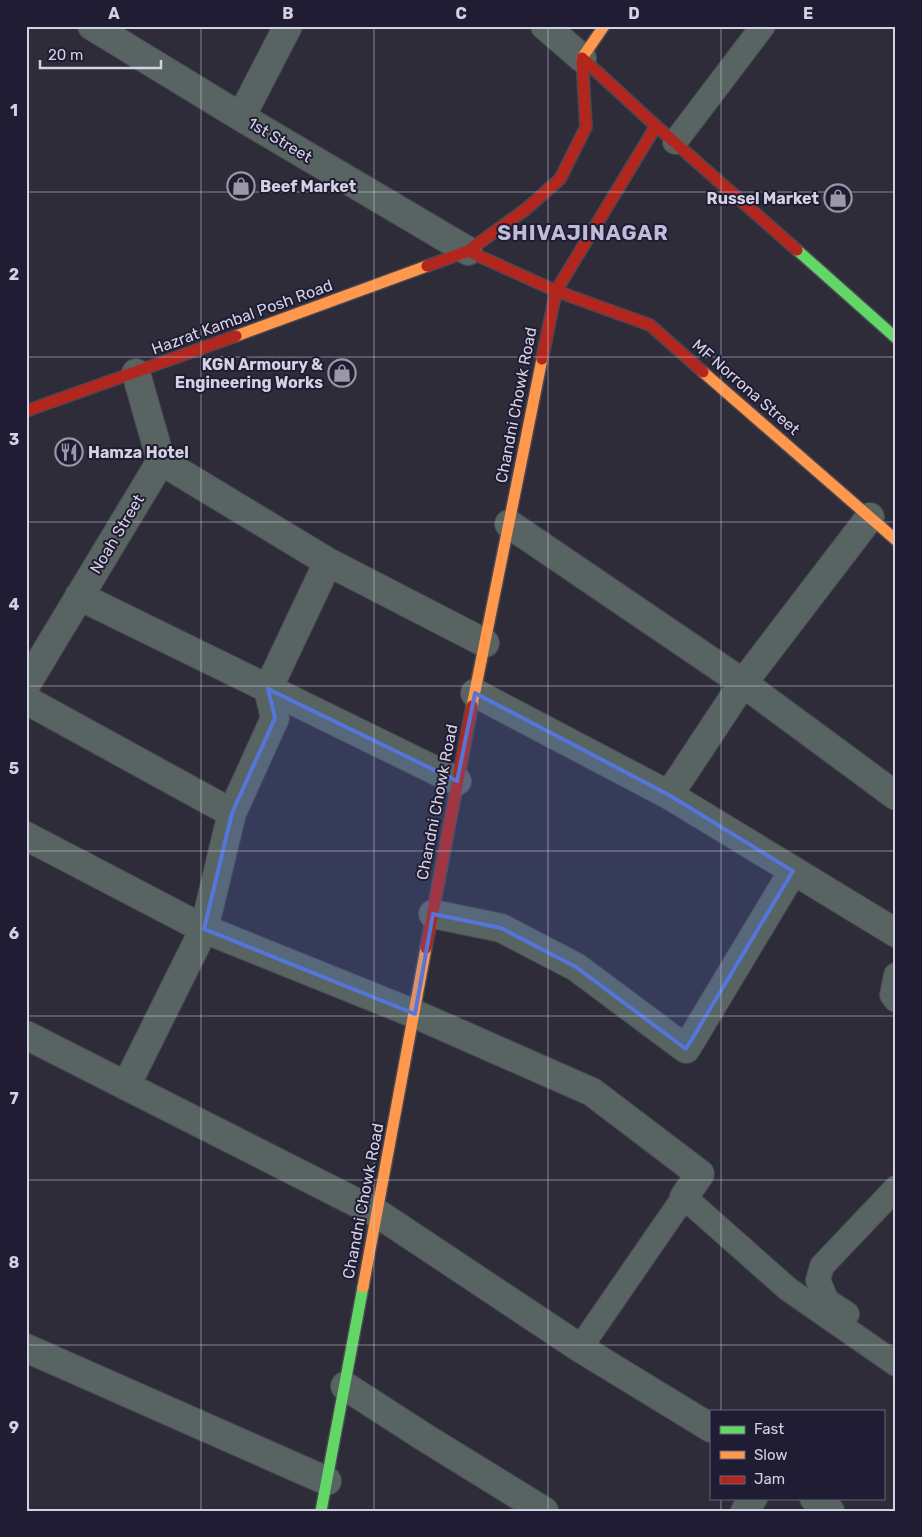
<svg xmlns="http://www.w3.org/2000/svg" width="922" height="1537" font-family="Rubik,sans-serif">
	<rect width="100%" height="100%" fill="#2d2c38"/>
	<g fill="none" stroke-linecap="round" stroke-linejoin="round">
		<!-- lane casing -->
		<g stroke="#494752" stroke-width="26">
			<path id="lane" d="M675,142l88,-116
				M896,975l-4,20 4,5
				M847,1314l-20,-13 -9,-21 4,-14 74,-78
				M580,1348l104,-151 104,92 108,75"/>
		</g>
		<!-- street casing -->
		<g stroke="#494752" stroke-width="30">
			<path id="street" d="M92,26l149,91 227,134
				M545,26l37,32
				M241,117l47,-91
				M161,461l167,101 157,81
				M509,524l234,159 153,113
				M79,596l378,185
				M26,685l135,-224 -25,-88
				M475,693l194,102 227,138
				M26,700l206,113 -28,116 -78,157
				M669,795l74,-112 127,-166
				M232,813l43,-95 -7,-29 60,-127
				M26,836l178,93 211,85 177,78 108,82 -16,23
				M433,914l68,14 75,39 110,82 107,-178
				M26,1035l351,178 203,135 131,80
				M26,1348l301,133
				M345,1386l79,51 120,74
				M814,1498l16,13
				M745,1511l8,-13"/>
		</g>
		<!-- fast casing -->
		<g stroke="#494752" stroke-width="14">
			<path id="fast" d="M797,250l99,88
				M321,1511l42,-224"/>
		</g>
		<!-- slow casing -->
		<g stroke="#494752" stroke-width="14">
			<path id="slow" d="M582,58l22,-32
				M236,336l191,-70
				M703,372l193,168
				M472,706l70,-347
				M363,1287l63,-339"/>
		</g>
		<!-- jam casing -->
		<g stroke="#494752" stroke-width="14">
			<path id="jam" d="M582,58l74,68 141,124
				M468,251l58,-42 34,-30 26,-52 -4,-69
				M427,266l41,-15 88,40 94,34 53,47
				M542,359l14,-68 100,-165
				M26,411l210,-75
				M426,948l46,-242"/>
		</g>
		<!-- lane -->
		<use href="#lane" stroke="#576461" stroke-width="24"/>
		<!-- street -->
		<use href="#street" stroke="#576461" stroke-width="28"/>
		<!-- fast -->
		<use href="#fast" stroke="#63d668" stroke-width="11"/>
		<!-- slow -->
		<use href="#slow" stroke="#ff974d" stroke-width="11"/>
		<!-- jam -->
		<use href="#jam" stroke="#b3261e" stroke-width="11"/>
	</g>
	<!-- marked area -->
	<path fill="#5476db" fill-opacity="0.2" stroke="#5476db" stroke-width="4" stroke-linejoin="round" d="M268,689l189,92 18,-88 194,102 124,76 -107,178 -110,-82 -75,-39 -68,-14 -18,100 -211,-85 28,-116 43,-95z"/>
	<!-- grid -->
	<path fill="none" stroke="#d4d2e2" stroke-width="1" stroke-opacity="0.55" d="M201,26v1485M374,26v1485M548,26v1485M721,26v1385M26,192h870M26,357h870M26,522h870M26,686h870M26,851h870M26,1016h870M26,1180h870M26,1345h870M721,1498v13"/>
	<!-- icons -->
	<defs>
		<g id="shop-ring" transform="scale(1.4375)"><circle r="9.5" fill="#201c33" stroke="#9a98a6" stroke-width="1.5"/><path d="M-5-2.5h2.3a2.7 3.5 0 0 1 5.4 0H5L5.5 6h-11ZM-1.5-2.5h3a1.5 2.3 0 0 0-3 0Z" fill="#9a98a6"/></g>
		<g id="restaurant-ring" transform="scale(1.4375)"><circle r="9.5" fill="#201c33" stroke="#9a98a6" stroke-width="1.5"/><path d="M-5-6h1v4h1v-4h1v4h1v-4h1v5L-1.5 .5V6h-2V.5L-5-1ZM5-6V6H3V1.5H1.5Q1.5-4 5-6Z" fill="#9a98a6"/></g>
	</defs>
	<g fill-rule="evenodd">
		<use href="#shop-ring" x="241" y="186"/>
		<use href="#shop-ring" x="838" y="198"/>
		<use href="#shop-ring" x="342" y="373"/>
		<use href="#restaurant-ring" x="69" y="452"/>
	</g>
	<g text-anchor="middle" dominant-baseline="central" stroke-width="4" stroke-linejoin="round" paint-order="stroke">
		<!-- street labels -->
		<g font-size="16" fill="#d4d2e2" stroke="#201c33">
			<text transform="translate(280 140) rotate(31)">1st Street</text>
			<text transform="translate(242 317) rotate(-20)">Hazrat Kambal Posh Road</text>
			<text transform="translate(746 387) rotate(41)">MF Norrona Street</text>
			<text transform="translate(516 405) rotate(-79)">Chandni Chowk Road</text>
			<text transform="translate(117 534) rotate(-59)">Noah Street</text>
			<text transform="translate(437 802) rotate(-79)">Chandni Chowk Road</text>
			<text transform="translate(363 1201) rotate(-79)">Chandni Chowk Road</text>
		</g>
		<!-- poi labels -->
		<g font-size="16" font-weight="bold" fill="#d4d2e2" stroke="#201c33" text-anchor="start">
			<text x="260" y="186">Beef Market</text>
			<text x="819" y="198" text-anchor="end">Russel Market</text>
			<text x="323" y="364" text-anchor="end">KGN Armoury &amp;<tspan x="323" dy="18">Engineering Works</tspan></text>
			<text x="88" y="452">Hamza Hotel</text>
		</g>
		<!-- district labels -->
		<g font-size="21" font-weight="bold" letter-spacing="1" fill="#bfbcdb" stroke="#201c33">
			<text x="583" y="232">SHIVAJINAGAR</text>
		</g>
	</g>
	<!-- border -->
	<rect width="922" height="1537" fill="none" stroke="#201c33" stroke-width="55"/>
	<!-- legend -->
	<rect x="710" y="1410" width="175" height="90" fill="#201c33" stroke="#686579"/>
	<rect x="720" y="1426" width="25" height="8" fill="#63d668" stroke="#686579"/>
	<text x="754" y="1434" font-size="15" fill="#d4d2e2">Fast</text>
	<rect x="720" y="1451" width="25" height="8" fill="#ff974d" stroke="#686579"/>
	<text x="754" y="1460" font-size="15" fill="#d4d2e2">Slow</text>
	<rect x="720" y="1476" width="25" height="8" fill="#b3261e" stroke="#686579"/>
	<text x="754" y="1484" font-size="15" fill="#d4d2e2">Jam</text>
	<!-- scale -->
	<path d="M40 60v8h121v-8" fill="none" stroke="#d4d2e2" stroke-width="2.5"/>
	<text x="48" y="60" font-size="15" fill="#d4d2e2" stroke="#201c33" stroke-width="4" paint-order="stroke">20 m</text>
	<rect x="28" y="28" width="866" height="1482" fill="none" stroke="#d4d2e2" stroke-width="2"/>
	<g font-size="16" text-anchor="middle" font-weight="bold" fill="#d4d2e2">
		<text x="114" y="19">A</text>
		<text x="288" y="19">B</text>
		<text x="461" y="19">C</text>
		<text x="634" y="19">D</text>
		<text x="808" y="19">E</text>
		<text x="14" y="116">1</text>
		<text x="14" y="280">2</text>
		<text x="14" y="445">3</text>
		<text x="14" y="610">4</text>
		<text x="14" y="774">5</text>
		<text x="14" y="939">6</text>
		<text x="14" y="1104">7</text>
		<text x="14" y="1268">8</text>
		<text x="14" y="1433">9</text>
	</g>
</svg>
